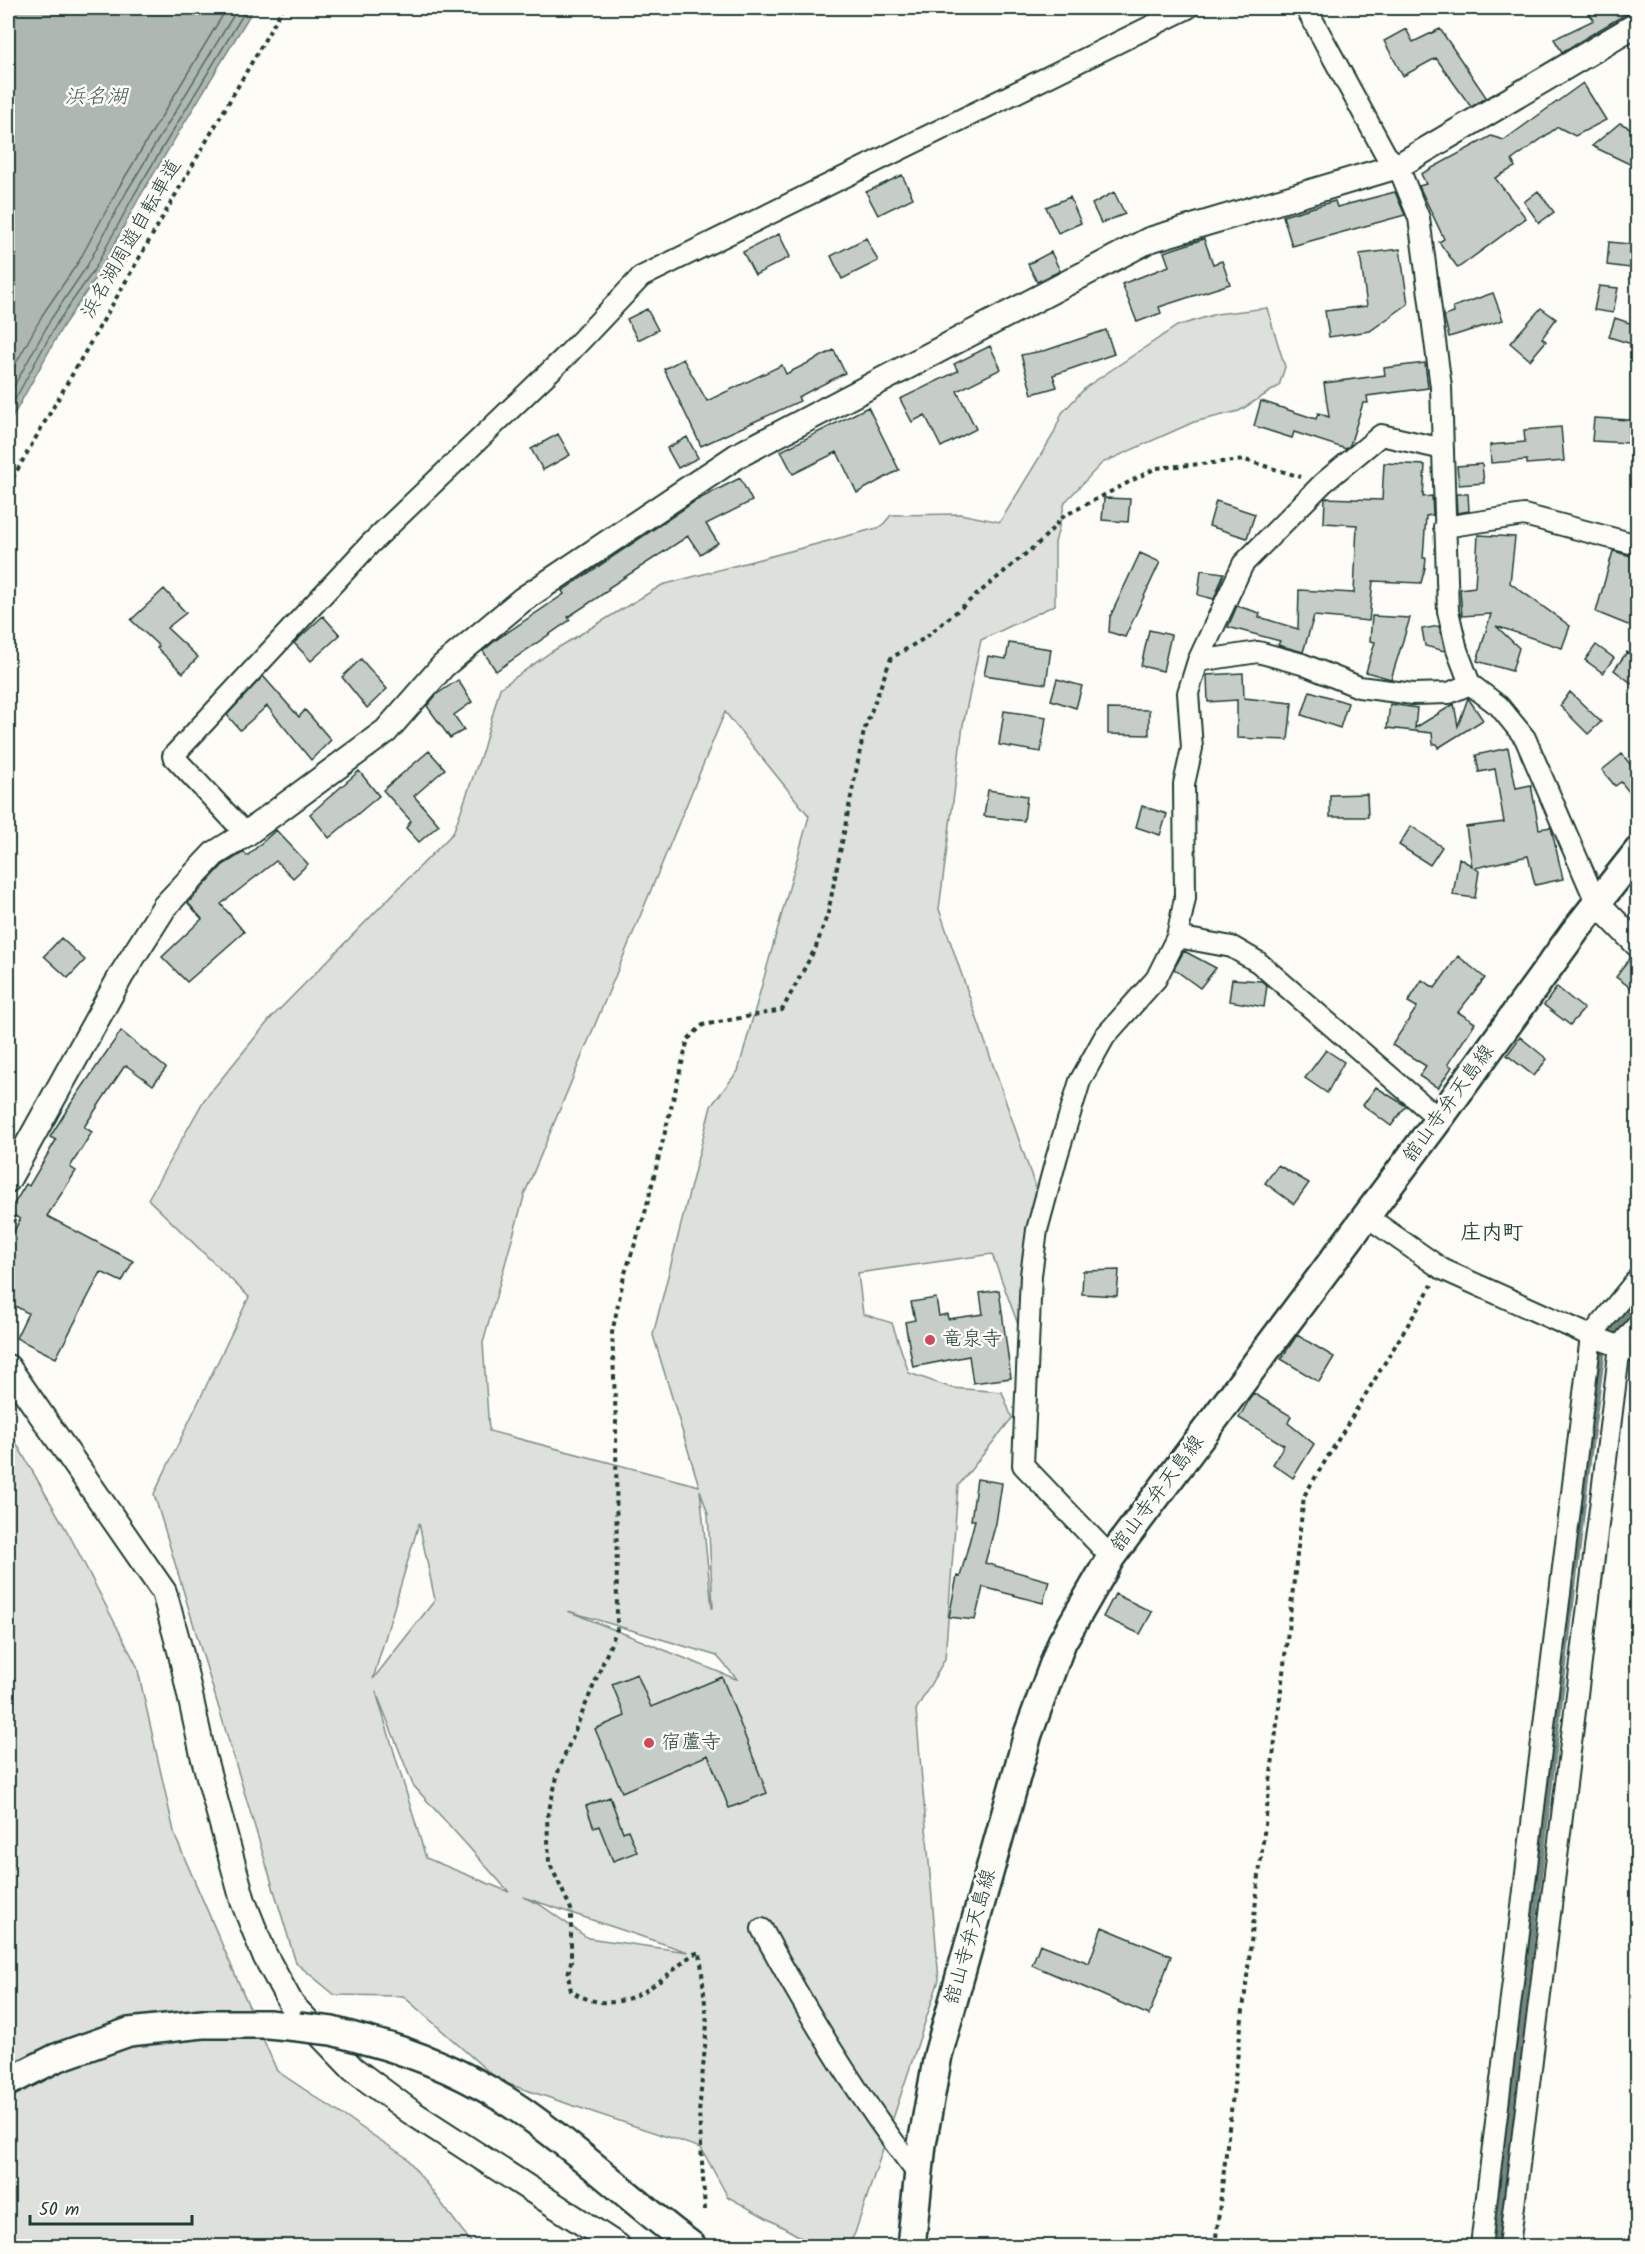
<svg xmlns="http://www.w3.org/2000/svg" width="1645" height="2254" font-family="Kalam,'Klee One',sans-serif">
	<rect width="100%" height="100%" fill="#fdfcf7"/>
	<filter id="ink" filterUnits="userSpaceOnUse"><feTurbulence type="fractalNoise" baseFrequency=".0167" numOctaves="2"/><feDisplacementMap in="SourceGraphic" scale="12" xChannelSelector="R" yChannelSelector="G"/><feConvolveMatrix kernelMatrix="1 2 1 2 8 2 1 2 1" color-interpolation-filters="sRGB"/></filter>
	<g filter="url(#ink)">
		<!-- green -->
		<path fill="#dde0db" stroke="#7e8e88" stroke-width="1.5" fill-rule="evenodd" d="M1267,308l18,59 -6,19 -40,25 -45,11 -92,41 -37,39 -10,41v62l-74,35 -18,85 -24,184 104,300 -17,137 -34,-92 -134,19 5,41 29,9 17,50 43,15 50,4 10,26 -54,68 -13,173 -29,51 23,270 -84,253 -7,13h-36l-15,-11 -69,-38 -27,-49 -202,-67 -96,-85 -68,-1 -39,-32 -142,-469 95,-197 -101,-98 56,-99 67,-82 182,-185 30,-84 17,-61 51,-36 111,-67 219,-58 10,-12 69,-1 40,8 53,-87 9,-22 24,-26 91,-61 39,-12zM725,712l84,104 -71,255 -27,35 -58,229 46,151 -210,-55 -6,-88 42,-150zM700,1490l8,24 5,94h-1zM419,1523l16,77 -62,79zM568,1611l149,45 20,23h-1zM376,1692l37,93 96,107 -83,-34zM523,1897l165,55 -100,-14 -49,-34z
			M8,1429l63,109 66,128 38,170 102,235 130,87 67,88h-466z"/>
		<!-- water -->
		<path fill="#aeb8b1" stroke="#75877f" stroke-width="1.5" d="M8,8h246l-115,190 -40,75 -36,53 -55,99z"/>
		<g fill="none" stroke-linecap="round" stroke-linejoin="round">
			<!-- shore -->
			<path stroke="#586e66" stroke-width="1.5" d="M8,378l35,-64 36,-53 40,-74 108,-179
				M8,397l43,-78 36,-53 40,-75 111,-183
				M8,412l49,-89 37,-53 40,-75 113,-187"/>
			<!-- stream -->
			<path stroke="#75877f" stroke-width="7" d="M1613,1332l25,-34
				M1495,2246l93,-789 14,-104"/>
		</g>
		<!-- building -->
		<path fill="#c6cdc7" stroke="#1f3d34" stroke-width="1.5" d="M1585,8h51l-74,44 -8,-13 40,-19z
			M1406,29l7,13 27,-13 46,68 -15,10 -35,-49 -33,18 -19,-35z
			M1583,83l23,37 -31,16 -17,-9 -46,33 3,7 -20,11 31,40 -68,50 -19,-26 5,-3 -25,-53 7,-2 -5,-10 70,-38 13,4z
			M1620,123l18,9v36l-46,-22z
			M902,175l11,23 -35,17 -12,-23z
			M1538,191l16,21 -15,11 -15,-21z
			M1114,192l11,22 -24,9 -9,-19z
			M1395,192l10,23 -113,31 -9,-30 52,-15 2,6z
			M1070,197l11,26 -23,10 -12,-26z
			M779,234l11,23 -35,18 -12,-23z
			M866,238l12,23 -36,18 -11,-23z
			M1204,239l9,25 9,-3 8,23 -71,23 2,6 -24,9 -15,-38 47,-18 -5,-14z
			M1609,242l29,3v24l-31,-4z
			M1400,249l8,55 -38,27 -41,6 -4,-26 42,-5 -7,-52z
			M1051,252l9,19 -23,11 -9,-18z
			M1599,286l19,2 -5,25 -19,-3z
			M1493,293l10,27 -54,17 -5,-21 10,-3 -1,-6z
			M1541,308l15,11 -14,19 4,3 -16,19 -20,-17z
			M647,309l11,21 -20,10 -11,-21z
			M1615,318l23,8v20l-29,-9z
			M1106,330l8,24 -61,21 4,12 -25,7 -11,-39 26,-5z
			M990,346l11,23 -44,22 19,38 -35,18 -16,-32 -13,7 -12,-23 58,-28 -4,-7z
			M834,350l11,23 -47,24 2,4 -99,45 -37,-77 19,-10 24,42 75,-36 4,9z
			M1425,363l3,25 -61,8 1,7h-5l-13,42 -4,4 -52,-17 -2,6 -38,-12 7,-25 55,18 2,-6 11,4 -5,-34 61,-8 -1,-7z
			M868,407l31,63 -42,23 -20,-41 -44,22 -12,-23z
			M1594,418l36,2 -1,23 -37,-2z
			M1561,427l3,34 -37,3v-4l-36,3 -1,-18 35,-3 -1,-12z
			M558,434l12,21 -27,15 -12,-21z
			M687,437l11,21 -20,10 -11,-20z
			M1384,463l41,2 -2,32 9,-1 1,19 -7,1 -3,42h3l-1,10 -4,15 -48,-2 -4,40 -55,-5 -11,36 -25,-7 2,-4 -52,-14 9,-21 23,7 -1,4 39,12 1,-39 55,3 3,-68 -33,-2 1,-25 57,2z
			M1482,464l2,19 -25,2 -2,-19z
			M740,478l12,23 -46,23 12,19 -18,11 -12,-18 -80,52 1,2 -41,27 2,3 -74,51 -13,-20 13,-11 68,-46 -2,-3 135,-91z
			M1456,494h12l1,17 -12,2z
			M1104,498l26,1 -2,23 -26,-2z
			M1216,501l39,13 -8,24 -38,-12z
			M1478,535l37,2 -5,46 60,43 -8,22 -66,-22 23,22 -7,23 -35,-10 14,-47 -29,2 -2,-27 15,-2z
			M1613,551l25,7v57l-5,12 -37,-15z
			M1140,553l20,9 -35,75 -16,-5 1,-15z
			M1201,570l23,3 -10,26 -16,-4z
			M164,589l22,24 -19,15 31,29 -15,16 -26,-25 2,-2 -28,-26z
			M323,616l17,19 -29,26 -17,-18z
			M1372,616l38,2 -19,61 -25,-7 9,-30 -5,-1z
			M1439,626l6,24v1l-20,-5 -3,-17z
			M1149,630l22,5 -8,36 -22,-5z
			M1009,643l42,6 -5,35 -62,-9 4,-19 18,3z
			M1596,645l18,13 -11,15 -18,-13z
			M1627,652l11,7v29l-24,-18z
			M361,659l26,30 -20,19 -25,-31z
			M1243,673l1,25 48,5 -4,37 -51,-2v-38l-29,2 -1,-27z
			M263,676l36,41 6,-7 26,30 -20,20 -44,-54 -27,24 -13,-15z
			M1057,679l25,7 -6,22 -25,-8z
			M458,680l14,22 -18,13 10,15 -14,8 -23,-32 10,-12z
			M1310,691l38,12 -8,25 -38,-13z
			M1570,692l31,30 -13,12 -28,-28z
			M1468,698l15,22 -45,28 -1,-4h-4l-1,-11 -45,-5 3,-24 27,4 -2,20 39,-24 4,22z
			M1108,709l41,1v25l-41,-1z
			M1004,711l42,6 -5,35 -42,-7z
			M1508,748l8,40 15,-3 8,44 12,-2 12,52 -28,6 -7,-29 -53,12 4,3 -4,27 -22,-3 6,-37 13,8 -6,-39 38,-5 -9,-53 -16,3 -3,-17z
			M429,751l16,18 -31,27 25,29 -20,17 -13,-14 5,-7 -28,-31z
			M1622,754l16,20v29l-17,-21 -6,4 -13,-16z
			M359,771l20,25 -50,42 -19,-24z
			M988,790l39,6 -3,25 -40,-5z
			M1367,794l1,23h-38v-22z
			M1142,806l25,8 -7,21 -24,-8z
			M1411,826l31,21 -12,18 -31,-20z
			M276,830l32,34 -15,14 -17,-17 -55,43 23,28 -57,50 -25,-25 40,-38 -14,-16 35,-38 21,-13 3,4z
			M61,938l24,22 -17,18 -24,-22z
			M1184,951l32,17 -16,20 -26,-19z
			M1458,956l27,22 -27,34 17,11 -27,41 4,3 -14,21 -19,-12 7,-10 -34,-21 25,-38 -9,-5 14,-22 13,8z
			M1631,957l7,2v34l-22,-16z
			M1232,979l29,2 6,4 -3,22 -35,-6z
			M1557,987l27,22 -14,16 -26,-20z
			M121,1031l45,37 -13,17 -26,-19 -3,1 -40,60 8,5 -22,35 6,4 -29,45 86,45 -11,21 -21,-10 -45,86 -40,-20 12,-25 -20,-11v-57l12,-26 -11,-7 17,-28 3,2 27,-46 -6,-3 18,-29z
			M1520,1037l27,22 -13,17 -27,-21z
			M1326,1050l18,12 -17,31 -22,-15z
			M1376,1087l30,19 -15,20 -28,-21z
			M1278,1165l31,18 -15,21 -29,-21z
			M1119,1270l-2,26 -35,-2 1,-23z
			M999,1290l12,88 -38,5 -4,-27 -56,11 -8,-45 10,-2 -4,-18 25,-4 3,18 8,-2 1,5 35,-5 -3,-21z
			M1297,1335l37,22 -15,25 -38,-23z
			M1253,1393l38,23 -3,7 26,21 -21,34 -20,-14 11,-19 -45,-27z
			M977,1479l25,4 -6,40 -11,40 64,18 -6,22 -60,-16 -8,33 -26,-3 8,-41 3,1 15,-57h-4z
			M1115,1594l37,18 -12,22 -37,-17z
			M637,1674l14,33 71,-30 45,116 -38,15 -21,-53 -86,37 -27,-63 30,-13 -13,-32z
			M610,1797l13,35 5,-2 9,22 -24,9 -14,-35 -5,2 -8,-22z
			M1102,1927l69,29 -22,59 -117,-50 8,-21 49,19z"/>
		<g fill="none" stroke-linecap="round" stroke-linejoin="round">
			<!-- minor casing -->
			<g stroke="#1f3d34" stroke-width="24">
				<path id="minor" d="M1306,8l80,147 12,11 21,52 22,169 7,224 9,39 13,34 29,22 26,32 71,164
					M1444,527l80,-12 114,30
					M1198,661l60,-9 44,12 57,23 54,7 36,-1 21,-9
					M246,834l-73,-78 197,-212 198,-190 73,-77 547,-269
					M1177,937l55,10 26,15 181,157
					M1366,1216l76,53 149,67 47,17
					M1111,1557l-88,-92 8,-190 6,-45 20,-74 23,-75 25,-45 51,-57 21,-42 8,-39 -1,-114 8,-36 -4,-55 10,-32 45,-97 80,-81 58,-48 62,14
					M762,1929c46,86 96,168 156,245
					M1481,2246l110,-910 47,-58
					M1509,2246l111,-900 18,-22"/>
			</g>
			<!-- tertiary casing -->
			<g stroke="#1f3d34" stroke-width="28">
				<path id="tertiary" d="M1596,902l42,43
					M8,1180l114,-206 43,-68 49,-52 32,-20 140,-103 57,-65 79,-66 215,-144 412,-216 249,-74 240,-142
					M8,1367l156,225 17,62 22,101 40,146 21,53 28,51 61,64 58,43 207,134"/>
			</g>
			<!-- secondary casing -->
			<g stroke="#1f3d34" stroke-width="32">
				<path id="secondary" d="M365,2040c54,14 107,37 154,69 60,41 114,93 173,137
					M8,2082l48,-24 73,-26 74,-8h65l30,3
					M911,2246l11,-102 16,-89 90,-321 34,-92 49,-85 328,-438 136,-188 63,-80"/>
			</g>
			<!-- path -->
			<path stroke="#1f3d34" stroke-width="4" stroke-dasharray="4.5 4.5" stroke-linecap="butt" d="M8,486l275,-478
				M705,2210l-6,-97 8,-89 -7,-72 -7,2c-36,29 -73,68 -122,37l-3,-16 3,-13v-53l-22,-47 -2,-44 12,-49 58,-140 -1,-207 -4,-89 12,-57 20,-59 44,-178 15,-14 79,-15 34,-63 12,-34 36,-182 27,-73 34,-20 116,-97 23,-25 92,-48 89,-8 56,17
				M1215,2246l89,-750 128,-211"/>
			<!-- minor -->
			<use href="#minor" stroke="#fdfcf7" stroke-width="20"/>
			<!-- tertiary -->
			<use href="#tertiary" stroke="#fdfcf7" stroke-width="24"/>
			<!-- secondary -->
			<use href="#secondary" stroke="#fdfcf7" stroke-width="27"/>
			<!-- secondary-bridge casing -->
			<g stroke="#1f3d34" stroke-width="32" stroke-linecap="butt">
				<path id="secondary-bridge" d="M298,2027l34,4 33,9"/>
			</g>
			<!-- secondary-bridge -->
			<use href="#secondary-bridge" stroke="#fdfcf7" stroke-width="27"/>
		</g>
	</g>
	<!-- markers -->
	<g fill="#d1495b" stroke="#fdfcf7" stroke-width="2">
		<circle cx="930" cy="1340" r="6"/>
		<circle cx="649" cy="1743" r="6"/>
	</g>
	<g text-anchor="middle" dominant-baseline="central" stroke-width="5" stroke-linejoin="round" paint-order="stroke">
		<!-- street labels -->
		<g font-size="20" fill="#1f3d34" stroke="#fdfcf7">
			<text transform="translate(132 239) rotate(-60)">浜名湖周遊自転車道</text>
			<text transform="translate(1449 1104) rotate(-54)">舘山寺弁天島線</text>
			<text transform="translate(1158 1494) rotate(-53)">舘山寺弁天島線</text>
			<text transform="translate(971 1937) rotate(-74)">舘山寺弁天島線</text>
		</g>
		<!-- poi labels -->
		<g font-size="20" fill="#1f3d34" stroke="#fdfcf7" text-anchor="start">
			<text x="942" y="1340">竜泉寺</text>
			<text x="661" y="1743">宿蘆寺</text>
		</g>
		<!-- water labels -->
		<g font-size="21" font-style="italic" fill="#435c53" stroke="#fdfcf7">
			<text x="96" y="97">浜名湖</text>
		</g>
		<!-- neighbourhood labels -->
		<g font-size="21" font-weight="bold" fill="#1f3d34" stroke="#fdfcf7">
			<text x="1492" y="1233">庄内町</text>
		</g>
	</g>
	<!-- margin -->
	<rect width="1645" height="2254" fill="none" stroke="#fdfcf7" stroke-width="30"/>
	<rect x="15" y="15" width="1615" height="2224" fill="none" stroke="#1f3d34" stroke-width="2" filter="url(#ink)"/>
	<!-- scale -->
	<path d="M30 2215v9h162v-9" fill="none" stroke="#1f3d34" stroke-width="3"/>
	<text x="39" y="2215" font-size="18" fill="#1f3d34" stroke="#fdfcf7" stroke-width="4.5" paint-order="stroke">50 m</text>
</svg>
